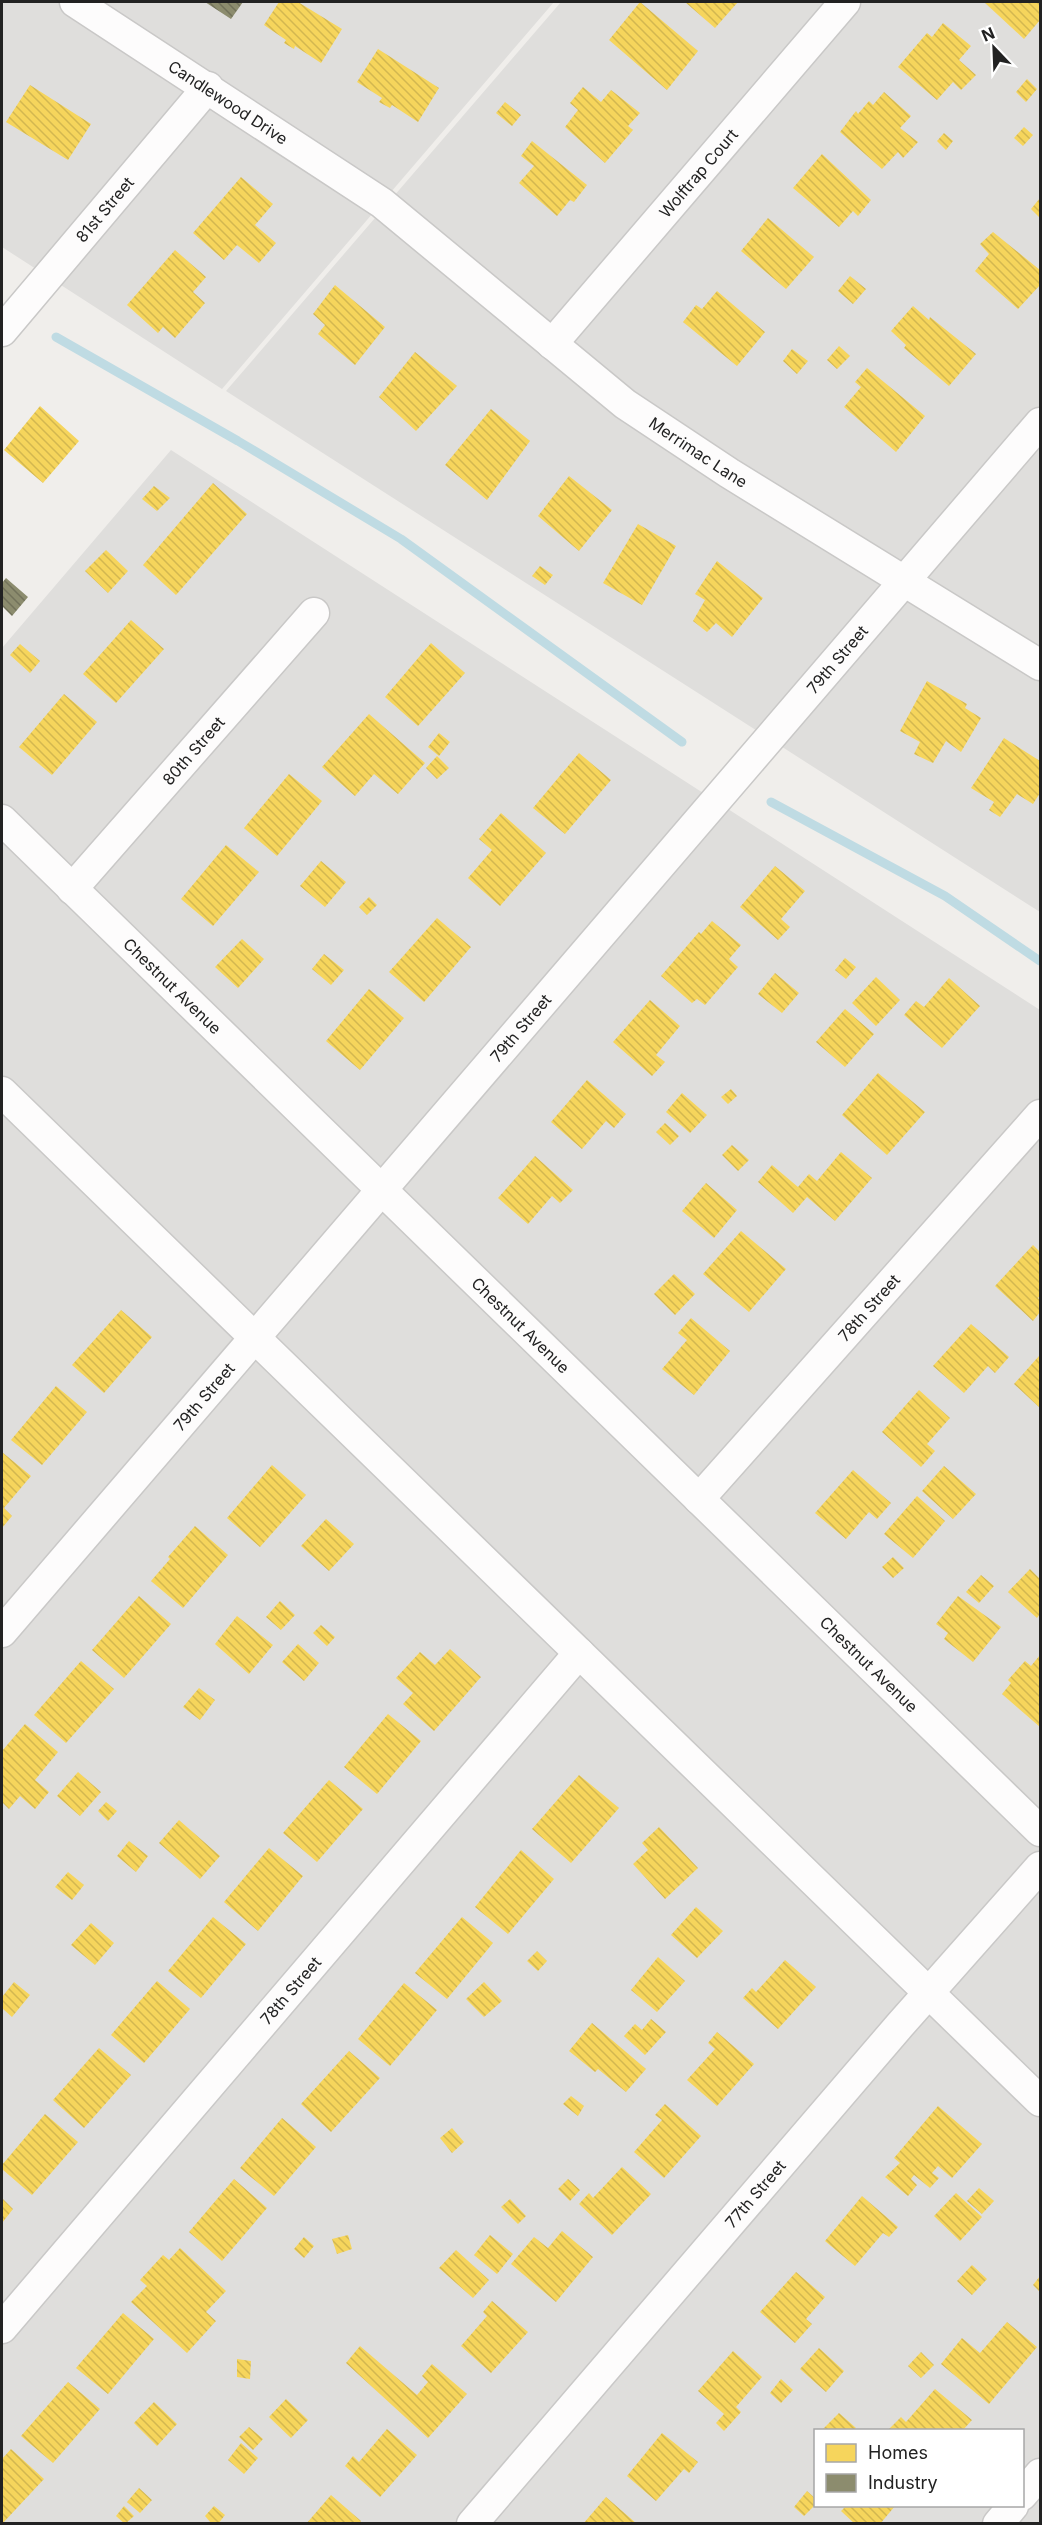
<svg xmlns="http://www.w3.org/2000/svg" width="1042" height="2525" font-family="Inter,sans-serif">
	<defs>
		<pattern id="homes-back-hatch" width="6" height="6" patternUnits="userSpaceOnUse" patternTransform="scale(1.5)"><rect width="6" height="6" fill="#f6d55c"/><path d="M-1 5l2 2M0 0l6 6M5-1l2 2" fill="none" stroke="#d3b750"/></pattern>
		<pattern id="industry-back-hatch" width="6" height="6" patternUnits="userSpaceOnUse" patternTransform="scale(1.5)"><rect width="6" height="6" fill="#8c8c6e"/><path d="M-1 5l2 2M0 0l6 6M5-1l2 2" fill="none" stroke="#72725a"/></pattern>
	</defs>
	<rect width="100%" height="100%" fill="#f0eeeb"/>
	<!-- residential -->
	<path fill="#dfdedc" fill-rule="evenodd" d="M2,2h552l-332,387 -220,-142z
		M561,2h479v910l-814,-521z
		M171,450l869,560v1513l-1038,1v-1876zM816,2430h206v76h-206z"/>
	<!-- homes -->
	<path fill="url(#homes-back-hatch)" d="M279,2h19l44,27 -21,34 -26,-17 -1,3 -10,-6 2,-3 -22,-15z
		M640,2l58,49 -31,39 -58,-50z
		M685,2h53l-23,26z
		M984,2h56v18l-16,19z
		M943,23l28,23 -12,14 17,15 -15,15 -8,-8 -16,18 -39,-33 29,-34 5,4z
		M378,49l61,39 -21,34 -26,-17 -2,3 -11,-6 3,-4 -25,-16z
		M1027,79l10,10 -11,13 -10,-10z
		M30,85l61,39 -23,36 -62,-38z
		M583,87l18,15 10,-12 29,23 -12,13 5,4 -28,33 -40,-36 13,-17 -8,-7z
		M884,92l27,24 -11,12 18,14 -15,16 -5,-6 -16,17 -42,-37 16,-21 2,3 11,-13 4,4z
		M505,102l16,13 -9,11 -16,-13z
		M1024,127l9,8 -10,11 -9,-8z
		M944,133l9,8 -7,9 -9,-9z
		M532,141l55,44 -13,17 -4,-2 -13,16 -38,-33 15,-17 -13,-10z
		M822,154l49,46 -13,16 -5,-5 -14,16 -46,-39z
		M241,177l32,27 -18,21 21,18 -17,20 -22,-18 -13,15 -31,-27z
		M1040,198v20l-9,-9z
		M768,218l46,39 -28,32 -45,-38z
		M993,232l47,38v15l-22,24 -43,-38 14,-17 -9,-10z
		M175,250l31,27 -13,15 12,11 -30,35 -12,-11 -5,6 -31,-28z
		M850,276l16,13 -13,15 -15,-13z
		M335,285l50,42 -30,38 -37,-31 7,-9 -12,-11z
		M717,291l48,41 -28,34 -54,-44 13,-17 6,4z
		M913,306l16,14 1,-3 46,37 -27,32 -45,-38 2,-3 -15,-14z
		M839,346l11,10 -13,13 -10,-9z
		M792,349l16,12 -11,13 -14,-13z
		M415,352l42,34 -41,45 -37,-34z
		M867,368l58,48 -29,36 -52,-45 17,-20 -6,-5z
		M40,406l39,35 -36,42 -39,-33z
		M491,409l39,32 -43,59 -42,-35z
		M569,476l43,34 -33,41 -41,-35z
		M213,483l34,31 -71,81 -33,-30z
		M154,486l16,12 -13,13 -15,-12z
		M638,524l38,22 -34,59 -39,-22z
		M106,550l22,21 -20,22 -23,-22z
		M717,561l46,37 -31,39 -16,-14 -9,9 -14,-11 12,-21 -10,-6z
		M540,566l13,9 -8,10 -13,-9z
		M131,620l33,29 -48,54 -33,-29z
		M431,643l34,30 -47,53 -33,-29z
		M20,644l20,17 -10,12 -20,-18z
		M927,681l40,23 -2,4 16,10 -20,34 -15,-11 -13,22 -19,-9 6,-12 -20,-11z
		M64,694l33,28 -45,53 -33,-28z
		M369,714l56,49 -27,31 -24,-20 -19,22 -33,-29z
		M439,733l11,9 -11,14 -11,-9z
		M1004,738l36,23v32l-7,11 -16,-10 -17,23 -11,-7 5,-8 -23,-14z
		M579,753l32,27 -46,54 -32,-26z
		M437,756l12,12 -12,11 -11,-11z
		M289,774l33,27 -45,55 -33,-28z
		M501,813l45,40 -46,53 -32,-28 24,-28 -13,-11z
		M226,845l33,27 -46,54 -32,-27z
		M321,861l25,21 -21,25 -25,-21z
		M775,866l30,25 -24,28 9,8 -12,13 -38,-33z
		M369,897l8,8 -10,10 -8,-8z
		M437,918l34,29 -47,55 -35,-30z
		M712,921l29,24 -12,14 9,8 -33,38 -8,-6 -5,4 -31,-27 38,-44 2,2z
		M242,939l22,20 -26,29 -23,-21z
		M324,954l20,16 -13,15 -19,-16z
		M845,958l11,9 -10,12 -11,-9z
		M775,973l24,20 -17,20 -24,-19z
		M876,977l24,23 -24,26 -24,-23z
		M949,978l31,28 -38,42 -38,-33 12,-14 8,6z
		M369,989l35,29 -44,52 -34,-29z
		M650,1000l30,26 -24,29 9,7 -13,14 -39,-34z
		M845,1009l29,25 -29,33 -29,-25z
		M878,1073l47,39 -38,43 -45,-40z
		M587,1080l39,34 -12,14 -8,-7 -24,28 -31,-27z
		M731,1089l6,7 -9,8 -7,-7z
		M682,1093l25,22 -17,18 -24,-21z
		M665,1123l14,13 -9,9 -14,-13z
		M732,1145l17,15 -11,11 -16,-16z
		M841,1152l31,26 -37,43 -28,-24 -14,16 -35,-31 14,-17 26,22 11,-13 8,7z
		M535,1156l38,34 -13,13 -8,-7 -24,28 -30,-26z
		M706,1183l31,27 -23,28 -32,-27z
		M741,1231l45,38 -37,43 -46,-38z
		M1033,1245l7,7v44l-2,2 2,2v12l-7,9 -38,-35z
		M674,1274l21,20 -20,21 -21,-21z
		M121,1310l31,27 -48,56 -32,-28z
		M691,1318l39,33 -36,44 -32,-26 25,-29 -9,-7z
		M971,1324l38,33 -14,16 -7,-7 -24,27 -31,-27z
		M1039,1356l1,2v50l-26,-24z
		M56,1386l31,26 -45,53 -31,-25z
		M919,1390l31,28 -23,26 8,7 -14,16 -39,-35z
		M2,1452l29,24 -27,32 8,8 -10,12z
		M272,1465l34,30 -46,52 -33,-29z
		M944,1466l32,28 -23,25 -31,-28z
		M853,1470l38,33 -14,16 -8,-7 -23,27 -31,-26z
		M917,1496l28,25 -32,37 -29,-24z
		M326,1519l28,25 -25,27 -28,-25z
		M195,1526l33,29 -45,53 -32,-27 19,-22 -2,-2z
		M893,1557l11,11 -11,10 -11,-11z
		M1030,1569l10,10v35l-3,4 -29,-26z
		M981,1575l13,11 -15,17 -13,-11z
		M139,1596l32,28 -47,54 -32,-28z
		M958,1596l43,31 -28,35 -29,-23 4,-6 -12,-9z
		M280,1601l15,14 -14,15 -15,-13z
		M237,1616l36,29 -24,29 -34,-30z
		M321,1625l14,12 -8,9 -14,-13z
		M298,1644l21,19 -15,18 -22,-19z
		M450,1649l31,28 -47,54 -31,-27 10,-11 -17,-15 24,-26 15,13z
		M1040,1655v72l-38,-33 9,-11 -3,-3 17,-19 6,5z
		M81,1661l33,28 -48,54 -32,-28z
		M199,1688l16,12 -15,20 -17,-13z
		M388,1714l33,27 -44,53 -33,-27z
		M25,1724l33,28 -23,28 14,12 -14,17 -15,-13 -11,13 -7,-7v-51z
		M78,1772l23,20 -21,24 -23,-20z
		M579,1775l40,33 -48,55 -39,-34z
		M329,1780l34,29 -46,53 -34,-29z
		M106,1802l11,9 -9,10 -10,-10z
		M179,1820l41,36 -20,23 -41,-36z
		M659,1827l39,41 -33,31 -32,-35 15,-14 -6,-7z
		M129,1841l19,15 -12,16 -19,-16z
		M269,1848l34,28 -45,55 -34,-29z
		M521,1850l33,29 -46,55 -33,-27z
		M68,1872l16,13 -12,15 -17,-13z
		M696,1907l27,24 -26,27 -26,-23z
		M213,1917l33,27 -45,54 -33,-27z
		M462,1917l31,26 -46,56 -32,-26z
		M91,1923l23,20 -19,22 -24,-20z
		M537,1951l10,10 -9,10 -11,-10z
		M658,1957l27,24 -28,31 -26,-22z
		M785,1960l31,27 -38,42 -35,-31 9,-10 4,4z
		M157,1981l33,28 -46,54 -33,-28z
		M14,1982l16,13 -18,22 -10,-9v-11z
		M484,1982l18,19 -18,16 -18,-18z
		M404,1983l33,27 -47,56 -32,-27z
		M651,2019l15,13 -21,23 -21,-19 11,-12 7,6z
		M592,2023l54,46 -20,23 -28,-23 -3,3 -26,-21z
		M717,2032l37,32 -37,42 -30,-26 28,-31 -7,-6z
		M99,2048l32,27 -47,53 -31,-28z
		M349,2051l31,27 -49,54 -30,-28z
		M571,2096l13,10 -6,10 -15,-12z
		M665,2104l36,32 -37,42 -30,-26 28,-32 -7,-5z
		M938,2106l44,38 -30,34 -14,-12 -6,7 7,5 -9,10 -16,-13 -3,4 6,6 -9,11 -23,-19 15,-14 -6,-5z
		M45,2114l33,28 -46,53 -30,-26v-4z
		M282,2118l34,29 -42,49 -34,-28z
		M452,2128l12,14 -12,11 -12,-15z
		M622,2167l29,27 -39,41 -33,-31 10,-11 4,5z
		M234,2179l33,29 -45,53 -33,-29z
		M568,2179l12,11 -10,11 -12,-12z
		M979,2188l15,13 -12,13 -15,-13z
		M956,2193l26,24 -22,24 -26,-25z
		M862,2196l36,31 -9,10 -6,-4 -28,33 -30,-25z
		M2,2198l11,11 -11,14z
		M510,2199l16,17 -8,8 -17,-17z
		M562,2231l31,26 -37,45 -45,-38 23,-27 14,11z
		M348,2235l4,14 -15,5 -5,-15z
		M490,2235l23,19 -16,20 -23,-19z
		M304,2237l10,9 -10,12 -10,-9z
		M180,2248l46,43 -20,21 10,9 -29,32 -56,-51 16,-16 -7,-6 23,-25 6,5z
		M456,2250l33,30 -16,18 -34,-30z
		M972,2265l15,14 -15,16 -15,-14z
		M796,2272l29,25 -19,22 6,5 -17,19 -35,-31z
		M1040,2276v16l-7,-7z
		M492,2301l36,31 -37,41 -30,-27 26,-30 -4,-4z
		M123,2313l31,26 -46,55 -32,-26z
		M1007,2322l30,25 -48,57 -48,-40 21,-26 18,15z
		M360,2346l57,49 11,-13 -6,-6 10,-12 35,30 -39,44 -82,-75z
		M819,2348l25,23 -18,21 -26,-23z
		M733,2351l29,26 -26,30 5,5 -17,19 -8,-8 8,-9 -26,-23z
		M921,2352l13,13 -13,13 -13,-12z
		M237,2359l14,2 -1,18 -13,-2z
		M781,2379l12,11 -12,13 -11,-10z
		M68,2382l32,27 -47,54 -32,-27z
		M935,2389l37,31 -9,10h-75l13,-13 5,5z
		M286,2399l22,21 -17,18 -22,-21z
		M154,2402l23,22 -20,22 -23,-23z
		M839,2413l17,15 -2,2h-32z
		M249,2427l14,12 -10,11 -14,-13z
		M387,2429l30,26 -37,42 -35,-31 8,-10 6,6z
		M662,2433l36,29 -9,11 -5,-4 -28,32 -29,-25z
		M241,2443l17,15 -14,16 -16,-14z
		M11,2449l33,30 -42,45v-65z
		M139,2488l13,12 -12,13 -13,-11z
		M807,2491l9,8v5l-12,12 -10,-9z
		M331,2495l30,26 -2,3h-53z
		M606,2497l31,27h-54z
		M124,2506l10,10 -9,8 -9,-8z
		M214,2506l11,9 -7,9h-6l-7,-8z
		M846,2506h49l-15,18h-25l-14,-13z"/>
	<!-- industry -->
	<path fill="url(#industry-back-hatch)" d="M205,2h38l-12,17z
		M6,578l22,19 -16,19 -10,-10v-23z"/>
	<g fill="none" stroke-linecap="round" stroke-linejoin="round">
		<!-- stream -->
		<path stroke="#bfdbe3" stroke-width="9" d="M56,337l182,104 163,98 281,203
			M771,802l174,94 95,65"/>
		<!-- minor casing -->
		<g stroke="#c9c8c7" stroke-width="33">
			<g id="minor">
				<path id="s1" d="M75,2l307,201 243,201 104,69 311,192"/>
				<path id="s2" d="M2,331l206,-244"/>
				<path id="s3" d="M552,344l293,-342"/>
				<path id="s4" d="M2,820l1038,1011"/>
				<path id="s5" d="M72,889l242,-276"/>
				<path d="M2,1092l1038,1009"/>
				<path id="s6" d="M699,1499l341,-384"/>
				<path id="s7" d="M2,1632l1038,-1209"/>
				<path id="s8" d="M2,2328l577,-675"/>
				<path d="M1022,2495l18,-21"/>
				<path id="s9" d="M472,2524l428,-499 140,-158"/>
				<path d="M998,2524l15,-18"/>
			</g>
		</g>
		<!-- minor -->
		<use href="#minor" stroke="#fdfcfc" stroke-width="30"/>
	</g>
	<g text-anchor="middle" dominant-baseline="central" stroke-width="6" stroke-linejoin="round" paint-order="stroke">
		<!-- street labels -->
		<g font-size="16" fill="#222" stroke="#fff">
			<text stroke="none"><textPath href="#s1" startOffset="183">Candlewood Drive</textPath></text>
			<text stroke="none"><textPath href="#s3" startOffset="225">Wolftrap Court</textPath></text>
			<text stroke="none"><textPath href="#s2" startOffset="159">81st Street</textPath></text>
			<text stroke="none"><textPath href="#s1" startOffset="770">Merrimac Lane</textPath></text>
			<text stroke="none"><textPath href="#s7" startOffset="1282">79th Street</textPath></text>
			<text stroke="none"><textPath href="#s5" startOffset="184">80th Street</textPath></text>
			<text stroke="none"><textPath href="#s4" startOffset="238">Chestnut Avenue</textPath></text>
			<text stroke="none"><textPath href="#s7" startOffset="796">79th Street</textPath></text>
			<text stroke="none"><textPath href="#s6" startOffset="256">78th Street</textPath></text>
			<text stroke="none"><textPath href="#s4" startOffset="724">Chestnut Avenue</textPath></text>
			<text stroke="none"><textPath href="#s7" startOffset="310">79th Street</textPath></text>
			<text stroke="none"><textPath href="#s4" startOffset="1210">Chestnut Avenue</textPath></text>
			<text stroke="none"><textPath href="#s8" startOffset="444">78th Street</textPath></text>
			<text stroke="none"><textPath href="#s9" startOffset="435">77th Street</textPath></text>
		</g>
	</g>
	<!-- border -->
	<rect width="1042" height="2525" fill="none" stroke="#222222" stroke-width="6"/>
	<!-- legend -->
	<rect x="814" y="2429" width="210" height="78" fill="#ffffff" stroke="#a7a7a7" stroke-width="1.5"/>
	<rect x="826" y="2444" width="30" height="18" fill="#f6d55c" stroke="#a7a7a7" stroke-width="1.5"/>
	<text x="868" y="2459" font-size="18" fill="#222222">Homes</text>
	<rect x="826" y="2474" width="30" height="18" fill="#8c8c6e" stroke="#a7a7a7" stroke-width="1.5"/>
	<text x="868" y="2489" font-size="18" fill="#222222">Industry</text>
	<!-- north arrow -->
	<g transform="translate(994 48) rotate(337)" stroke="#ffffff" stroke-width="4.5" paint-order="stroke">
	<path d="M0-4.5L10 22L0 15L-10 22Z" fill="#222222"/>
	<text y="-9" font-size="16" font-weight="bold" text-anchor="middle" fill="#222222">N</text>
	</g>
</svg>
